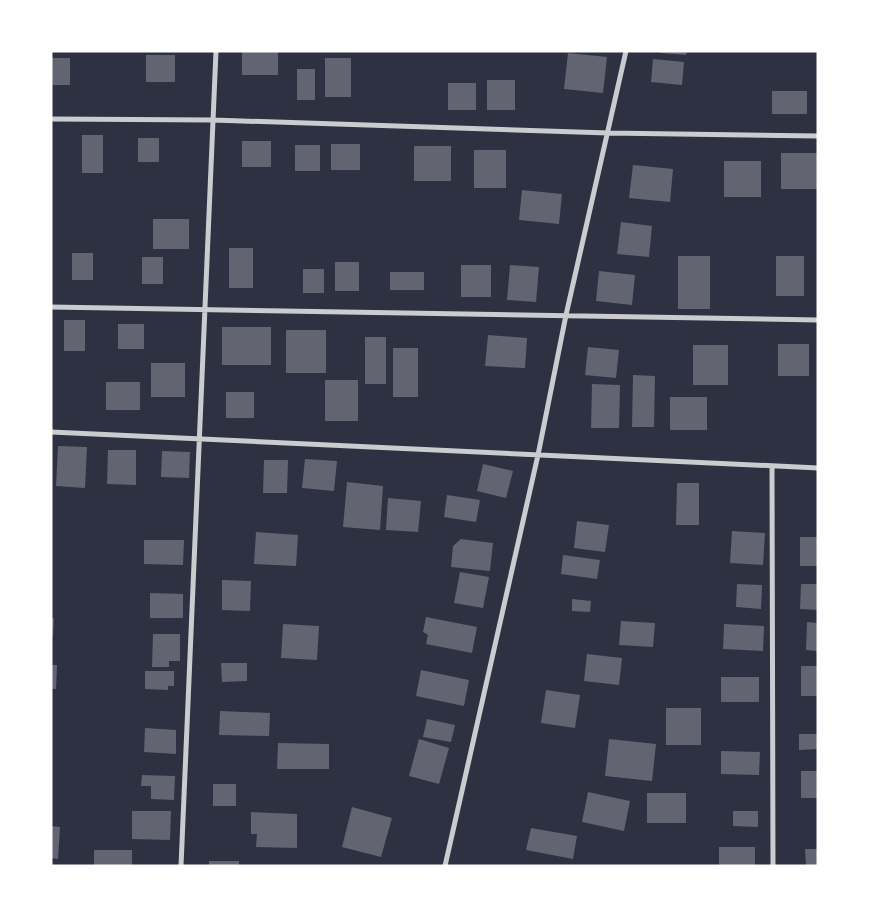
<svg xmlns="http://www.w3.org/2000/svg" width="869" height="917" font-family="'PT Sans Narrow',sans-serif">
	<rect width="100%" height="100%" fill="#2d3142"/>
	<!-- building -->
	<path fill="#626471" d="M242,51h36v24h-36z
		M660,51h27l-1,4 -26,-2z
		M568,53l39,4 -4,36 -39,-4z
		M146,55h29v27h-29z
		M51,58h19v27h-19z
		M325,58h26v39h-26z
		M653,59l31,3 -2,23 -31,-3z
		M297,69h18v31h-18z
		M487,80h28v30h-28z
		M448,83h28v27h-28z
		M772,91h35v23h-35z
		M82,135h21v38h-21z
		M138,138h21v24h-21z
		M242,141h29v26h-29z
		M331,144h29v26h-29z
		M295,145h25v26h-25z
		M414,146h37v35h-37z
		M474,150h32v38h-32z
		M781,153h36v36h-36z
		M724,161h37v36h-37z
		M633,165l40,4 -3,33 -41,-4z
		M522,190l40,4 -3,30 -40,-4z
		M153,219h36v30h-36z
		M621,222l31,4 -3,31 -32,-3z
		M229,248h24v40h-24z
		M72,253h21v27h-21z
		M678,256h32v53h-32z
		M776,256h28v40h-28z
		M142,257h21v27h-21z
		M335,262h24v29h-24z
		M461,265h30v32h-30z
		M510,265l29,2 -3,35 -29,-2z
		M303,269h21v24h-21z
		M599,271l36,4 -3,30 -36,-4z
		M390,272h34v18h-34z
		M64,320h21v31h-21z
		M118,324h26v25h-26z
		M222,327h49v38h-49z
		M286,330h40v43h-40z
		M488,335l39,3 -2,30 -40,-2z
		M365,337h21v47h-21z
		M778,344h31v32h-31z
		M693,345h35v40h-35z
		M588,347l31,3 -3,28 -31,-3z
		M393,348h25v49h-25z
		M151,363h34v34h-34z
		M633,375l22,1 -1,51h-22z
		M325,380h33v41h-33z
		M106,382h34v28h-34z
		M592,384l28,1 -1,43h-28z
		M226,392h28v26h-28z
		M670,397h37v33h-37z
		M58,446l29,1 -2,41 -29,-2z
		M108,450h28v35l-29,-1z
		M162,451l28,1 -1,26 -28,-1z
		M305,459l32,2 -3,30 -32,-3z
		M264,460h24l-1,33h-24z
		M483,464l30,7 -7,27 -29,-7z
		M347,482l36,4 -3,44 -37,-3z
		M677,483h22v42h-23z
		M447,495l33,5 -4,22 -32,-5z
		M388,498l33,3 -3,31 -32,-2z
		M577,521l32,4 -4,27 -31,-4z
		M732,531l33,2 -2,32 -33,-2z
		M256,532l42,3 -2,31 -42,-2z
		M800,537h18v29h-18z
		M461,539l32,4 -3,28 -39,-4 2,-21z
		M144,540h40l-1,25 -39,-1z
		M563,555l37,5 -3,19 -36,-5z
		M460,572l29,5 -6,31 -29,-5z
		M222,580l29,1 -1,30 -28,-1z
		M737,584l25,1 -1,24 -25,-2z
		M801,584h17v26l-18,-1z
		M150,593l33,1v24h-33z
		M572,599l19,2 -1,11 -18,-1z
		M426,617l51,10 -5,26 -46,-9 2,-9 -5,-3z
		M51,618h3l-1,18h-2z
		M621,621l34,2 -2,24 -34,-2z
		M807,622l11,1v28l-12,-1z
		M283,624l36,2 -2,34 -36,-2z
		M724,624l40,2 -1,25 -40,-2z
		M153,634h27v27h-11v6h-17z
		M587,654l35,4 -3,27 -35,-4z
		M221,663h26v18l-25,1z
		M51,665h6l-1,24h-5z
		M801,666h17v30h-17z
		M421,670l48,10 -5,26 -48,-10z
		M145,671h29v15h-6v4l-23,-1z
		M721,677h38v25h-38z
		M546,690l34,5 -5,33 -34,-5z
		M666,708h35v37h-35z
		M220,711l50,2 -1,23 -50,-1z
		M427,719l28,6 -4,17 -28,-5z
		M145,728l31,2v24l-32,-2z
		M799,734h19v15l-19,1z
		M419,739l30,9 -10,36 -30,-8z
		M609,739l47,5 -4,37 -47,-5z
		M278,743l51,1v25h-52z
		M721,751l39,1 -1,23 -38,-1z
		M801,771h17v27h-17z
		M142,775l33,1 -1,24 -23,-1v-13h-10z
		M213,784h23v22h-23z
		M588,792l42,9 -6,30 -42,-9z
		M647,793h39v30h-39z
		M352,807l40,11 -11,39 -39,-10z
		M132,811h39l-1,29 -38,-1z
		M733,811h25v16l-25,-1z
		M251,812l46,2v34l-41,-1 1,-13h-6z
		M51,826l9,1 -2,32 -7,-1z
		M531,828l46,8 -4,23 -47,-9z
		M719,847h36v19h-36z
		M805,849h13v17h-12z
		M94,850h38v16h-38z
		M209,861h30v5h-30z"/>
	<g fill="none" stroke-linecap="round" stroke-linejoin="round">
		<!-- minor -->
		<path stroke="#caccd0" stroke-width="5" d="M51,119l162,1 395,13 210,3
			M51,307l767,13
			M51,432l767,36
			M772,466l1,400
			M181,866l35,-815
			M445,866l93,-411 28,-140 60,-264"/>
	</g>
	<!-- border -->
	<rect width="869" height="917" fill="none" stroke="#ffffff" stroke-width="105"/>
</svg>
